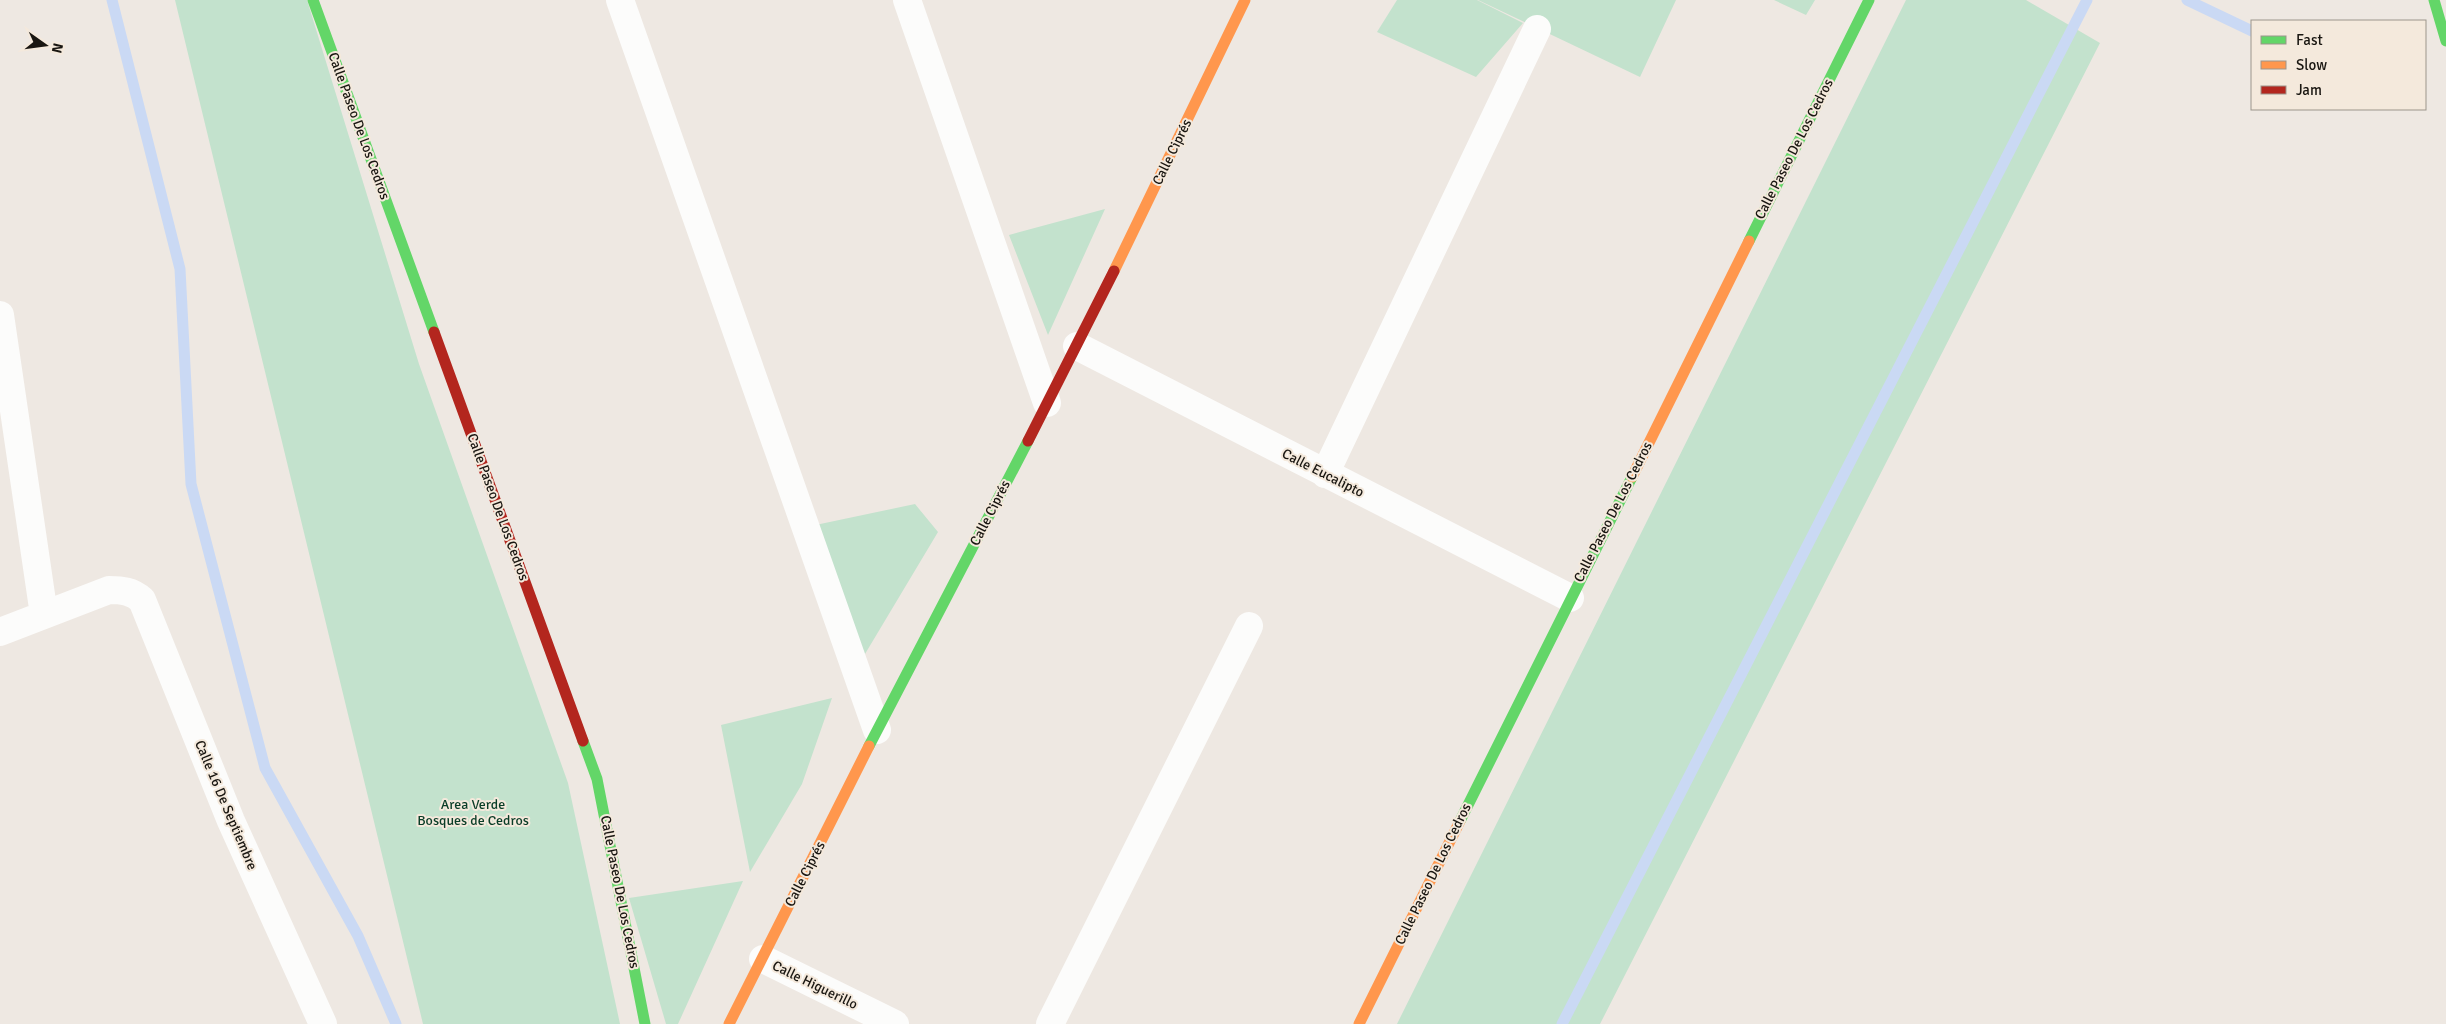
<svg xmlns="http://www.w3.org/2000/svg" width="2446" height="1024" font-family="Signika,sans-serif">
	<rect width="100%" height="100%" fill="#eee8e2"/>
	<!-- green -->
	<path fill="#c3e2cd" d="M175,0h132l112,364 149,419 52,241h-197z
		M1397,0h80l46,23 -47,54 -99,-45z
		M1478,0h198l-36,77z
		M1774,0h41l-9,15z
		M1906,0h120l74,43 -500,981h-203z
		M1105,209l-57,126 -39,-100z
		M915,504l23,28 -76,127 -56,-132z
		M832,698l-30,86 -52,88 -29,-147z
		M743,881l-65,143h-12l-37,-126z"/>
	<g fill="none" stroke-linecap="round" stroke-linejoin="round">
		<!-- stream -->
		<path stroke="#cad9f4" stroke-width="11" d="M112,0l68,269 11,215 74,284 93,168 38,88
			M2187,0l65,31
			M1562,1024l525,-1024"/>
		<!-- street -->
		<path stroke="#fcfcfb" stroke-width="28" d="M620,0l257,730
			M907,0l140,403
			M0,315l44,300
			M1077,346l493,252
			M1325,474l212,-445
			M0,632l109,-42c13,0 23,1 33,10l89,221 92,203
			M763,959l132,65
			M1050,1024l199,-398"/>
		<!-- fast -->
		<path stroke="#63d668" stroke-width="11" d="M313,0l121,332
			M2434,0l12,41
			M1749,241l120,-241
			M583,741l14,38 48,245
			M869,746l159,-305
			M1460,821l172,-344"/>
		<!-- slow -->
		<path stroke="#ff974d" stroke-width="11" d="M1114,271l131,-271
			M1632,477l117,-236
			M729,1024l140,-278
			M1359,1024l101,-203"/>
		<!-- jam -->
		<path stroke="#b3261e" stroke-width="11" d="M434,332l149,409
			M1028,441l86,-170"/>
	</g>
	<g text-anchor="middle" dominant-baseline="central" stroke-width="4" stroke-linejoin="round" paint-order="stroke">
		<!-- street labels -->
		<g font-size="14" fill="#191611" stroke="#f4e9dc">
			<text transform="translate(359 126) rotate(70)">Calle Paseo De Los Cedros</text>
			<text transform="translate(1794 149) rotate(-63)">Calle Paseo De Los Cedros</text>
			<text transform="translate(1172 152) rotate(-64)">Calle Ciprés</text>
			<text transform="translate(1323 473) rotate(27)">Calle Eucalipto</text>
			<text transform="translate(498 507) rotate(70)">Calle Paseo De Los Cedros</text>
			<text transform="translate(1613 512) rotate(-63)">Calle Paseo De Los Cedros</text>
			<text transform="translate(990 513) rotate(-63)">Calle Ciprés</text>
			<text transform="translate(226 805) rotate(67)">Calle 16 De Septiembre</text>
			<text transform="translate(805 874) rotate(-63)">Calle Ciprés</text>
			<text transform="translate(1433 874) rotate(-64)">Calle Paseo De Los Cedros</text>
			<text transform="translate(620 892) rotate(79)">Calle Paseo De Los Cedros</text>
			<text transform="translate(815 985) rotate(26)">Calle Higuerillo</text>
		</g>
		<!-- park labels -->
		<g font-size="14" fill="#093d27" stroke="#f4e9dc">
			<text x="473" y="804">Area Verde<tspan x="473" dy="16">Bosques de Cedros</tspan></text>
		</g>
	</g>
	<!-- legend -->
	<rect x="2251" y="20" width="175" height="90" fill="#f4e9dc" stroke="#9c958b"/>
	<rect x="2261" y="36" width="25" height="8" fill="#63d668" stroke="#9c958b"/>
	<text x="2296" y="45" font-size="15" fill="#191611">Fast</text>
	<rect x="2261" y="61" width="25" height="8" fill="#ff974d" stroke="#9c958b"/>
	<text x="2296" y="70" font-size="15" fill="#191611">Slow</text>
	<rect x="2261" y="86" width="25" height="8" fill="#b3261e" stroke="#9c958b"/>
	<text x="2296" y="95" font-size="15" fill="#191611">Jam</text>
	<!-- north arrow -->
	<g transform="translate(45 45) rotate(104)" stroke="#f4e9dc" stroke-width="4" paint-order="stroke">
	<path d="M0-4L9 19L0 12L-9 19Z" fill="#191611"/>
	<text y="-8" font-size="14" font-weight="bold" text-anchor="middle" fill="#191611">N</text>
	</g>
</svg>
